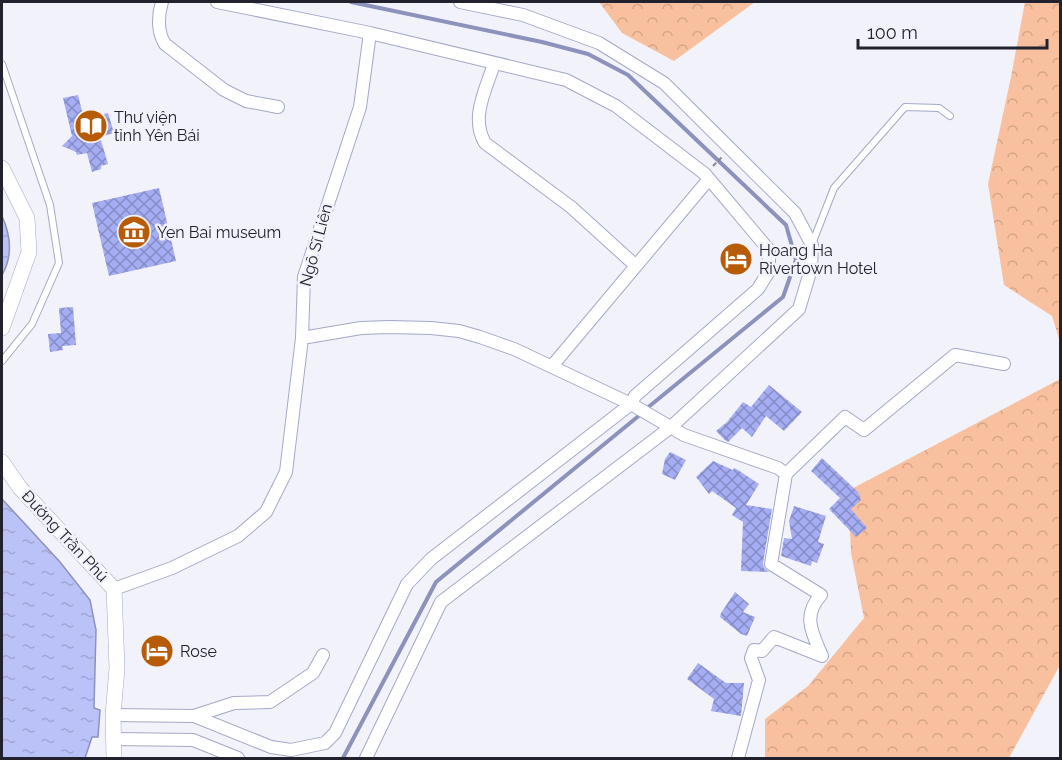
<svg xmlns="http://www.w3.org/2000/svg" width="1062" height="760" font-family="Raleway,sans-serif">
	<defs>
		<pattern id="forest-crowns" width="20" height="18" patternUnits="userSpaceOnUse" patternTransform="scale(1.5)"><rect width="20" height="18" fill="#f8c09e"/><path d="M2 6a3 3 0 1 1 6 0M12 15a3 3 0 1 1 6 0" fill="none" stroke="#d4a588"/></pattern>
		<pattern id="water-ripples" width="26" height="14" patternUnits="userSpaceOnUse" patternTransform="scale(1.5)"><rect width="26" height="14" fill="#bac2f7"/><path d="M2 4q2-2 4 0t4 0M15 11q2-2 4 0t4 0" fill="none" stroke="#a0a6d4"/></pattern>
		<pattern id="building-cross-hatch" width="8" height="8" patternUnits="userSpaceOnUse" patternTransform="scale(1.5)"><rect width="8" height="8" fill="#a5adf3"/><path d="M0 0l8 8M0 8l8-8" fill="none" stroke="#868cc5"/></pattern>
	</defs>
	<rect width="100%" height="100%" fill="#f2f3fa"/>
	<!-- forest -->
	<path fill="url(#forest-crowns)" d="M599,2h156l-81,59 -52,-28z
		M1025,2h35v340l-8,-26 -48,-31 -16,-101 23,-107z
		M1060,379v286l-51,93h-244v-39l43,-33 56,-68 -13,-65 -1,-23 -8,-36z"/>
	<!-- water -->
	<path fill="url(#water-ripples)" stroke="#8c92bb" stroke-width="1.5" d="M2,216c9,20 11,40 0,59z
		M2,499l58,63 30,38 6,30 -2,78 6,2 -2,27h-6l-7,21h-83z"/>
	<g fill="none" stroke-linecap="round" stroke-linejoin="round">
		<!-- stream -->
		<path stroke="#8c92bb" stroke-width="4" d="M351,2l191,40 46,12 40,21 158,150 10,35 -13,37 -137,112
			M343,758l93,-176 205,-168"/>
	</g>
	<!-- building -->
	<path fill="url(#building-cross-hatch)" d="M78,95l6,24 24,-6 6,20 -14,4 8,27 -7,2v3l-9,3 -5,-19 -10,2 -1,-3 -14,-6 10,-10 -9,-38z
		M159,188l17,73 -67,15 -17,-73z
		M73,307l3,38 -14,1 1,4 -13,2 -2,-18 13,-1 -2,-25z
		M769,385l33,27 -18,19 -18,-15 -14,21 -10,-9 -14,14 -3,-2 -9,-9 11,-9 16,-20 8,5z
		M670,452l16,8 -11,20 -13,-6 3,-15z
		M822,458l36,34 3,8 -10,9 16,19 -11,9 -27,-28 11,-11 -29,-27z
		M713,461l20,9 1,-2 4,2 21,14 -13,21 26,4 -9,54 1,5 5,4 -28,-1 2,-49 -11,-7 4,-7 -24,-17 -3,3 -13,-17z
		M794,506l32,10 -8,26 6,2 -7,19 -5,-2 -1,5 -30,-10 3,-18 8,1 -3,-18z
		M735,592l14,12 -6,8 12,5 -8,19 -6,-2 -21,-17 1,-4z
		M698,663l28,20h18l-3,33 -30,-5 3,-12 -27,-20z"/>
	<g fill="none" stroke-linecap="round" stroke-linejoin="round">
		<!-- service casing -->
		<g stroke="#a4a8c7" stroke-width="8">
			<path id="service" d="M2,64l48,141 9,58 -27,61 -30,37
				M812,244l22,-56 71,-81 34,1 11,8"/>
		</g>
		<!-- minor casing -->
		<g stroke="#a4a8c7" stroke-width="14">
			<path id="minor" d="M162,2c-4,13 -5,30 3,42l59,46 22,11 32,6
				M494,64c-8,25 -24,54 -9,79l86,64 64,58
				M302,338l59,-10 28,-1 42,1 28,3 21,6 34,12 117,55 53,31 94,33 8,6 -15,90 50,31c-19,20 -9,38 1,61l-48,-19 -12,14 -8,-1 -3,8 8,22 -21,78
				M552,366l157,-187
				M786,474l59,-57 19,13 91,-75 49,9
				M114,589l58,-21 66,-32 28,-24 20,-40 16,-134 2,-61 56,-170 10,-74 -153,-31
				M113,715l81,1 40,-13 36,-1 43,-29 10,-18
				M194,716l77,31 20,3 34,-7 10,-10 72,-149 24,-25 200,-155 4,-8 123,-107 11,-18v-21l-64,-76 -89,-68 -50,-26 -196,-47
				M114,739l79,1 45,18
				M366,758l75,-156 230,-175 128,-118 12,-40 1,-24 -17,-32 -131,-130 -65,-40 -76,-28 -63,-13"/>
		</g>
		<!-- tertiary casing -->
		<g stroke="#a4a8c7" stroke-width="16">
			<path id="tertiary" d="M2,168l25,50 2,34 -27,76
				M2,462l18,26 94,101 3,79 -4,47 1,43"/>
		</g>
		<!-- path -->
		<path stroke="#878892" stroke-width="2" stroke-dasharray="4.5 3" stroke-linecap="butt" d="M713,166l9,-9"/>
		<!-- service -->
		<use href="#service" stroke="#fff" stroke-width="6"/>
		<!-- minor -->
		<use href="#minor" stroke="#fff" stroke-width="12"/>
		<!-- tertiary -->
		<use href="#tertiary" stroke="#fff" stroke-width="15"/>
	</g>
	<!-- icons -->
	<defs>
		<g id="library-disc" transform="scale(1.725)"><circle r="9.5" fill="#b85b07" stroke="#f2f3fa"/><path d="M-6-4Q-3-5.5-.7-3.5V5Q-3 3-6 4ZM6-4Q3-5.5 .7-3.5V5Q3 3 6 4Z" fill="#fff"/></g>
		<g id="museum-disc" transform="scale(1.725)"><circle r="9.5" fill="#b85b07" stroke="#f2f3fa"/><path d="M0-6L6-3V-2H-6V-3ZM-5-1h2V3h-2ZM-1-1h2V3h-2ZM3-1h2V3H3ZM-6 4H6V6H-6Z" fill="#fff"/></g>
		<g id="hotel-disc" transform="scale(1.725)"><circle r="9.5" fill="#b85b07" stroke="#f2f3fa"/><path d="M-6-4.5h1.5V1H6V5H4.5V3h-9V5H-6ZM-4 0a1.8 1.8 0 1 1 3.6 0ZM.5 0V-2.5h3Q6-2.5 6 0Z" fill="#fff"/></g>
	</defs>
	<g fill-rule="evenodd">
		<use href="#library-disc" x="91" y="126"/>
		<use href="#museum-disc" x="134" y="232"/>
		<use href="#hotel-disc" x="736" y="259"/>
		<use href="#hotel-disc" x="157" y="651"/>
	</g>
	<g text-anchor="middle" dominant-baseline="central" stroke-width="5" stroke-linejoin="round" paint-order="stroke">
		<!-- poi labels -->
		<g font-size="16" fill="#21222e" stroke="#f2f3fa" text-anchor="start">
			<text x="114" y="117">Thư viện<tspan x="114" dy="18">tỉnh Yên Bái</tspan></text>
			<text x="157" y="232">Yen Bai museum</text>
			<text x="759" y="250">Hoang Ha<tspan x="759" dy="18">Rivertown Hotel</tspan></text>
			<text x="180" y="651">Rose</text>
		</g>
		<!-- street labels -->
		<g font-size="16" fill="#21222e" stroke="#f2f3fa">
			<text transform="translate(316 245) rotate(-75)">Ngô Sĩ Liên</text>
			<text transform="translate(65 536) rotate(47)">Đường Trần Phú</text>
		</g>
	</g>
	<!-- border -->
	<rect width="1062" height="760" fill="none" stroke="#21222e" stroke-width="6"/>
	<!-- scale -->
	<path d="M858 39v9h189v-9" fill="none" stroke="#21222e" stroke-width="3"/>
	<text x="867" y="39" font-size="18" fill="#21222e" stroke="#f2f3fa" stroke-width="4.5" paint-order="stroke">100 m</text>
</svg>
